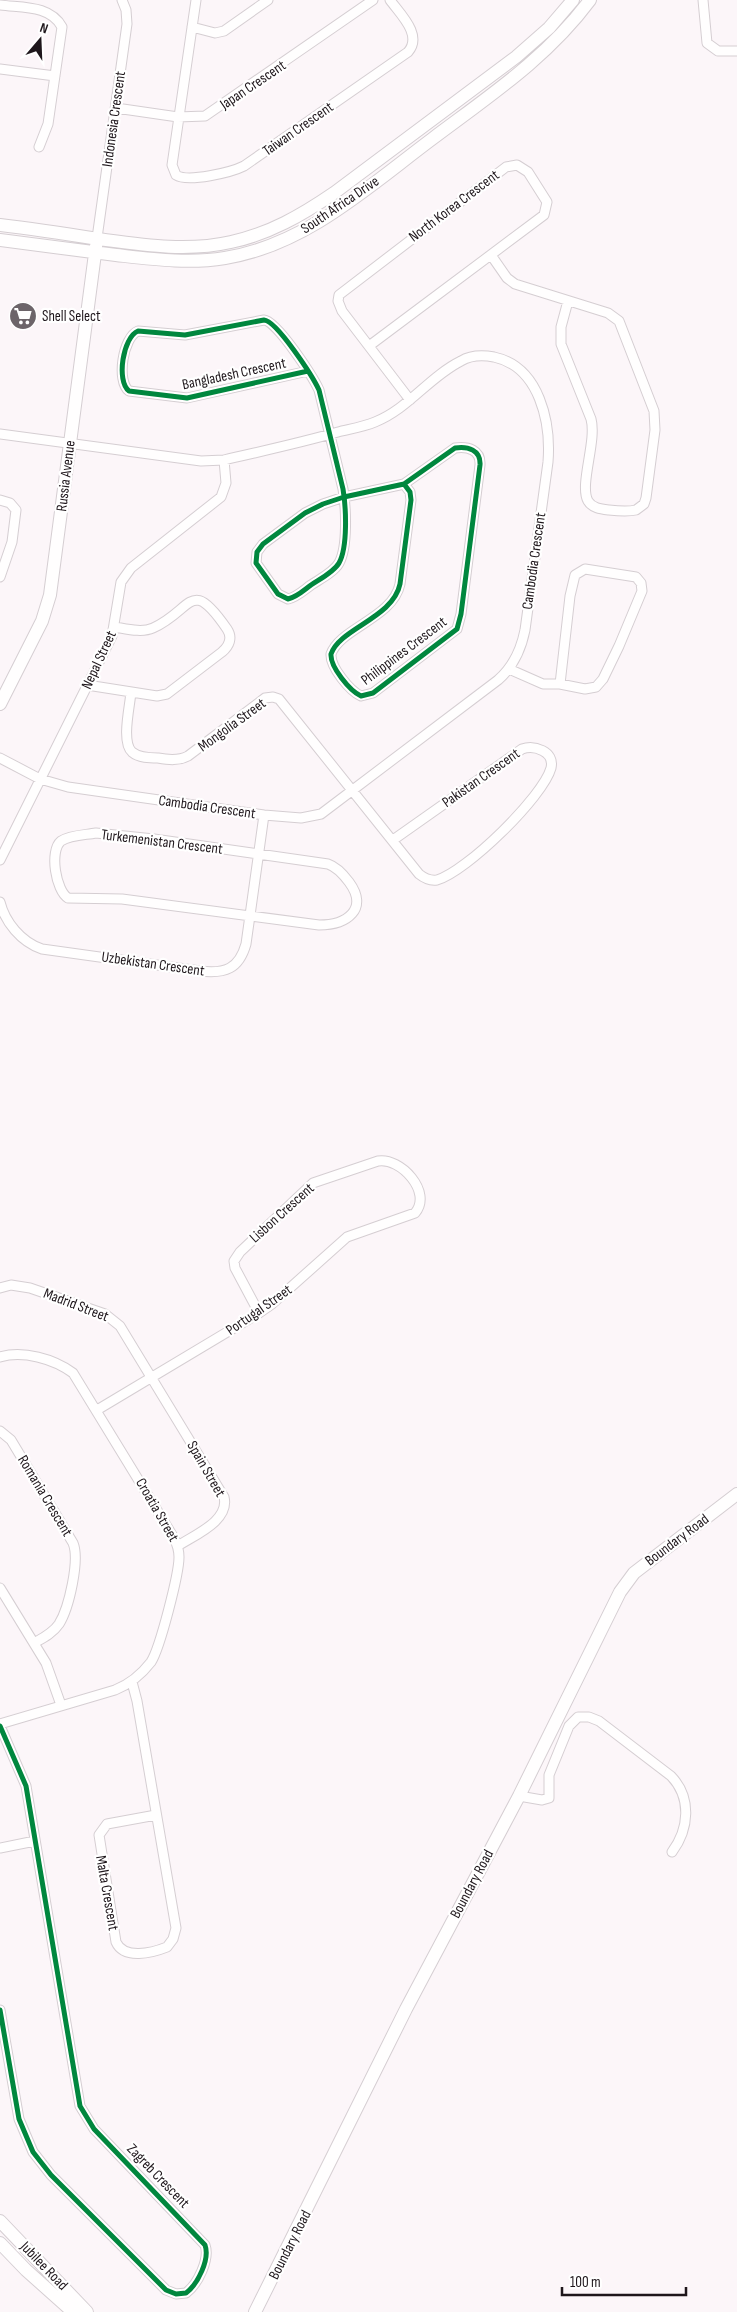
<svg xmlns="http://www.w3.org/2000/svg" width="737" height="2312" font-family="'Sofia Sans Condensed',sans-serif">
	<rect width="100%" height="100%" fill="#fcf6f9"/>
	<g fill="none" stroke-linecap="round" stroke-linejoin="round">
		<!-- street casing -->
		<g stroke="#d5ced2" stroke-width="11">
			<path id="street" d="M196,0l-24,165 4,10c12,8 56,-3 68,-9l164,-114c15,-17 -8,-38 -18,-52
				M703,0l4,43 11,8h19
				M0,5c22,3 50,0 62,22l-14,97 -9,23
				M192,27l23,6 9,-2 44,-31
				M0,69l55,7
				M116,108l62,9 27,-1 168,-116
				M97,238l30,-214 -1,-14 -4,-10
				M491,255l16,23 8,6 93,29 11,8 35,90 1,19 -9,68 -2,6 -8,6c-9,2 -18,1 -27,0 -8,-1 -17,-2 -21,-9 -9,-16 9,-60 3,-82l-30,-75v-17l7,-26
				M369,346l175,-131 3,-13 -19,-30 -11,-7 -11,2 -167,128 -1,6 4,10 68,89
				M308,371l-121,27 -58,-7c-13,-10 -6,-54 9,-60l47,4 79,-15c13,1 49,57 55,70l24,99c3,18 5,58 -4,74 -5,9 -19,16 -28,22 -7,5 -14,12 -23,14l-10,-5 -22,-31 1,-11 6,-8 42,-31 18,-9 21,-7 60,-13 51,-36c13,-2 26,2 25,17l-19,149 -4,15 -84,64 -12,3c-11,-5 -31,-29 -30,-42 9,-26 62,-36 69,-70l11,-84 -1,-8 -6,-8
				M0,434l201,27 23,-1c38,-9 76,-17 114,-28 12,-3 25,-5 37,-10 33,-13 54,-45 86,-61 10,-6 22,-6 33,-4 46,10 57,66 54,105l-23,168c-4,20 -12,37 -27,50l-177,134 -20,4 -37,-3 -196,-28 -28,-8 -40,-21
				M0,500l10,3 6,7 -4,32 -12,35
				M509,669l34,15h17l25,5 11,-2 7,-8 16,-33 23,-55 -1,-8 -5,-6 -51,-8 -10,6 -5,21 -10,88
				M87,685l70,11 10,-2 55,-42c7,-6 11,-14 5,-23 -37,-54 -34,-19 -74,-1 -11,5 -26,1 -38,-1
				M131,692c-1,14 -10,50 1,60 7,6 18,6 26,6 11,2 21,3 30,-2l77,-58 8,-1 6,2 140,175c5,4 11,7 18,6 29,-8 106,-83 114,-112 4,-17 -17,-23 -29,-19l-129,91
				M96,833l58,6 174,25c9,3 15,10 21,18 20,27 -2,43 -30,43l-197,-26 -54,-1c-12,-7 -19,-47 -7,-57 9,-6 24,-6 35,-8z
				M0,860l112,-224 9,-54 10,-14 90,-71 5,-14 -2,-23
				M0,902c5,20 21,40 42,47l158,22c25,3 39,-2 46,-27l18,-129
				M0,1288l11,-3 19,3 75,26 15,12 104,171c6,24 -30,38 -46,49
				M0,1357c23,-7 54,2 73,16l101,165c3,6 5,12 5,19 0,17 -19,91 -28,105 -10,13 -21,22 -36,28l-115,34
				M97,1410l162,-97 13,-9 75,-67 68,-24c18,-21 -15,-56 -37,-52l-65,22 -73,69 -6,9 1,7 24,45
				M0,1431l11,9 62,103c7,17 -4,65 -14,81 -6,9 -16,14 -25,19
				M0,1588l46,75 15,42
				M132,1682l5,19 39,227 -3,11 -6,8c-15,6 -43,13 -51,-5l-17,-107 8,-11 49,-9
				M0,1726l26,60 54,320 14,23 111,116c5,14 -7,39 -19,48l-10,1 -10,-4 -115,-115 -18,-23 -14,-33 -19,-109
				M519,1796l23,4 7,-2v-23l20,-49 9,-9h11l10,4 72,55c21,22 18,53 1,76
				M0,1848l35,-7"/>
		</g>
		<!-- secondary casing -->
		<g stroke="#d5ced2" stroke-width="14">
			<path id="secondary" d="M0,225c33,4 66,9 98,14 45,6 89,13 133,3 38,-8 71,-27 103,-49l182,-136 33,-29 24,-28
				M0,240c39,5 77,10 116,15 36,4 73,9 109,3 81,-13 144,-72 207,-119 57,-43 115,-81 158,-139
				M0,704l42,-83 8,-26 46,-349
				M0,2221l87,91
				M0,2243l26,27 47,42
				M255,2312l151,-303 113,-213 101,-204 14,-19 103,-79"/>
		</g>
		<!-- street -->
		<use href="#street" stroke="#fffefe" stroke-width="9"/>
		<!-- secondary -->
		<use href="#secondary" stroke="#fffefe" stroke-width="12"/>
		<!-- cycleway casing -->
		<g stroke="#fff" stroke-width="8">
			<path id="cycleway" d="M308,371l-121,27 -58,-7c-13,-10 -6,-54 9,-60l47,4 79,-15c13,1 49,57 55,70l24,99c3,18 5,58 -4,74 -5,9 -19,16 -28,22 -7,5 -14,12 -23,14l-10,-5 -22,-31 1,-11 6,-8 42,-31 18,-9 21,-7 60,-13 51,-36c13,-2 26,2 25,17l-19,149 -4,15 -84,64 -12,3c-11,-5 -31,-29 -30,-42 9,-26 62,-36 69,-70l11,-84 -1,-8 -6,-8
				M0,1726l26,60 54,320 14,23 111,116c5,14 -7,39 -19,48l-10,1 -10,-4 -115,-115 -18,-23 -14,-33 -19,-109"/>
		</g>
		<!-- cycleway -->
		<use href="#cycleway" stroke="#00873e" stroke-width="5"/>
	</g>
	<!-- icons -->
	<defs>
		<g id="supermarket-disc" transform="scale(1.4375)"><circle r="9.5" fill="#6c6469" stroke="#fff"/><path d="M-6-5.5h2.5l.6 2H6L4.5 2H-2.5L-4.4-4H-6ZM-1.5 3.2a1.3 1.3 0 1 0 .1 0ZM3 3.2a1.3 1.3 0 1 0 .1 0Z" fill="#fff"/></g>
	</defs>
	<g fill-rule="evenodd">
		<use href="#supermarket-disc" x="23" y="316"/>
	</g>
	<g text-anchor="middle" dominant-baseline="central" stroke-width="4.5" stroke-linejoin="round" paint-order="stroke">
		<!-- street labels -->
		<g font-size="15" fill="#1e161b" stroke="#fff">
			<text transform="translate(253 85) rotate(-34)">Japan Crescent</text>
			<text transform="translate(114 119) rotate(-82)">Indonesia Crescent</text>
			<text transform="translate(298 129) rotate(-35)">Taiwan Crescent</text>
			<text transform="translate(340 205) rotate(-34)">South Africa Drive</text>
			<text transform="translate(454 206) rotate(-37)">North Korea Crescent</text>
			<text transform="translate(234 374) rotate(-12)">Bangladesh Crescent</text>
			<text transform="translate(66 476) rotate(-83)">Russia Avenue</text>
			<text transform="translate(534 561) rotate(-82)">Cambodia Crescent</text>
			<text transform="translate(404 651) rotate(-37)">Philippines Crescent</text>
			<text transform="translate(99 660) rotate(-65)">Nepal Street</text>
			<text transform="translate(232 725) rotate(-36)">Mongolia Street</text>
			<text transform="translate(481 778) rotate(-35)">Pakistan Crescent</text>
			<text transform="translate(207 807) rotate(8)">Cambodia Crescent</text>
			<text transform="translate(162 842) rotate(7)">Turkemenistan Crescent</text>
			<text transform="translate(153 964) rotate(8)">Uzbekistan Crescent</text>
			<text transform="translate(282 1213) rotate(-42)">Lisbon Crescent</text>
			<text transform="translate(76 1305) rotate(21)">Madrid Street</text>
			<text transform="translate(259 1310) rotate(-35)">Portugal Street</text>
			<text transform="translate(206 1469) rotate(60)">Spain Street</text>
			<text transform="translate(45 1496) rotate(59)">Romania Crescent</text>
			<text transform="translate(157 1510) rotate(60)">Croatia Street</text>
			<text transform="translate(677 1540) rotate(-37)">Boundary Road</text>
			<text transform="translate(472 1884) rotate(-62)">Boundary Road</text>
			<text transform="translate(107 1893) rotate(80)">Malta Crescent</text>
			<text transform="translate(158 2176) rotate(46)">Zagreb Crescent</text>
			<text transform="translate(290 2245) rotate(-63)">Boundary Road</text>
			<text transform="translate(44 2266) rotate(46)">Jubilee Road</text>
		</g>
		<!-- poi labels -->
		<g font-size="15" fill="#1e161b" stroke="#fff" text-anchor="start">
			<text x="42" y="316">Shell Select</text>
		</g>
	</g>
	<!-- north arrow -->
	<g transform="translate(40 40) rotate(19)" stroke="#ffffff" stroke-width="4" paint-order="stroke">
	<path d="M0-4L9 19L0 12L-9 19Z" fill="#1e161b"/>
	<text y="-8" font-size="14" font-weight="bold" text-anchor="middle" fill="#1e161b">N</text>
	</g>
	<!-- scale -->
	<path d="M562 2287v8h124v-8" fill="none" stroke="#1e161b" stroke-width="2.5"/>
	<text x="570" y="2287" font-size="15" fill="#1e161b" stroke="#ffffff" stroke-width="4" paint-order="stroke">100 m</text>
</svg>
